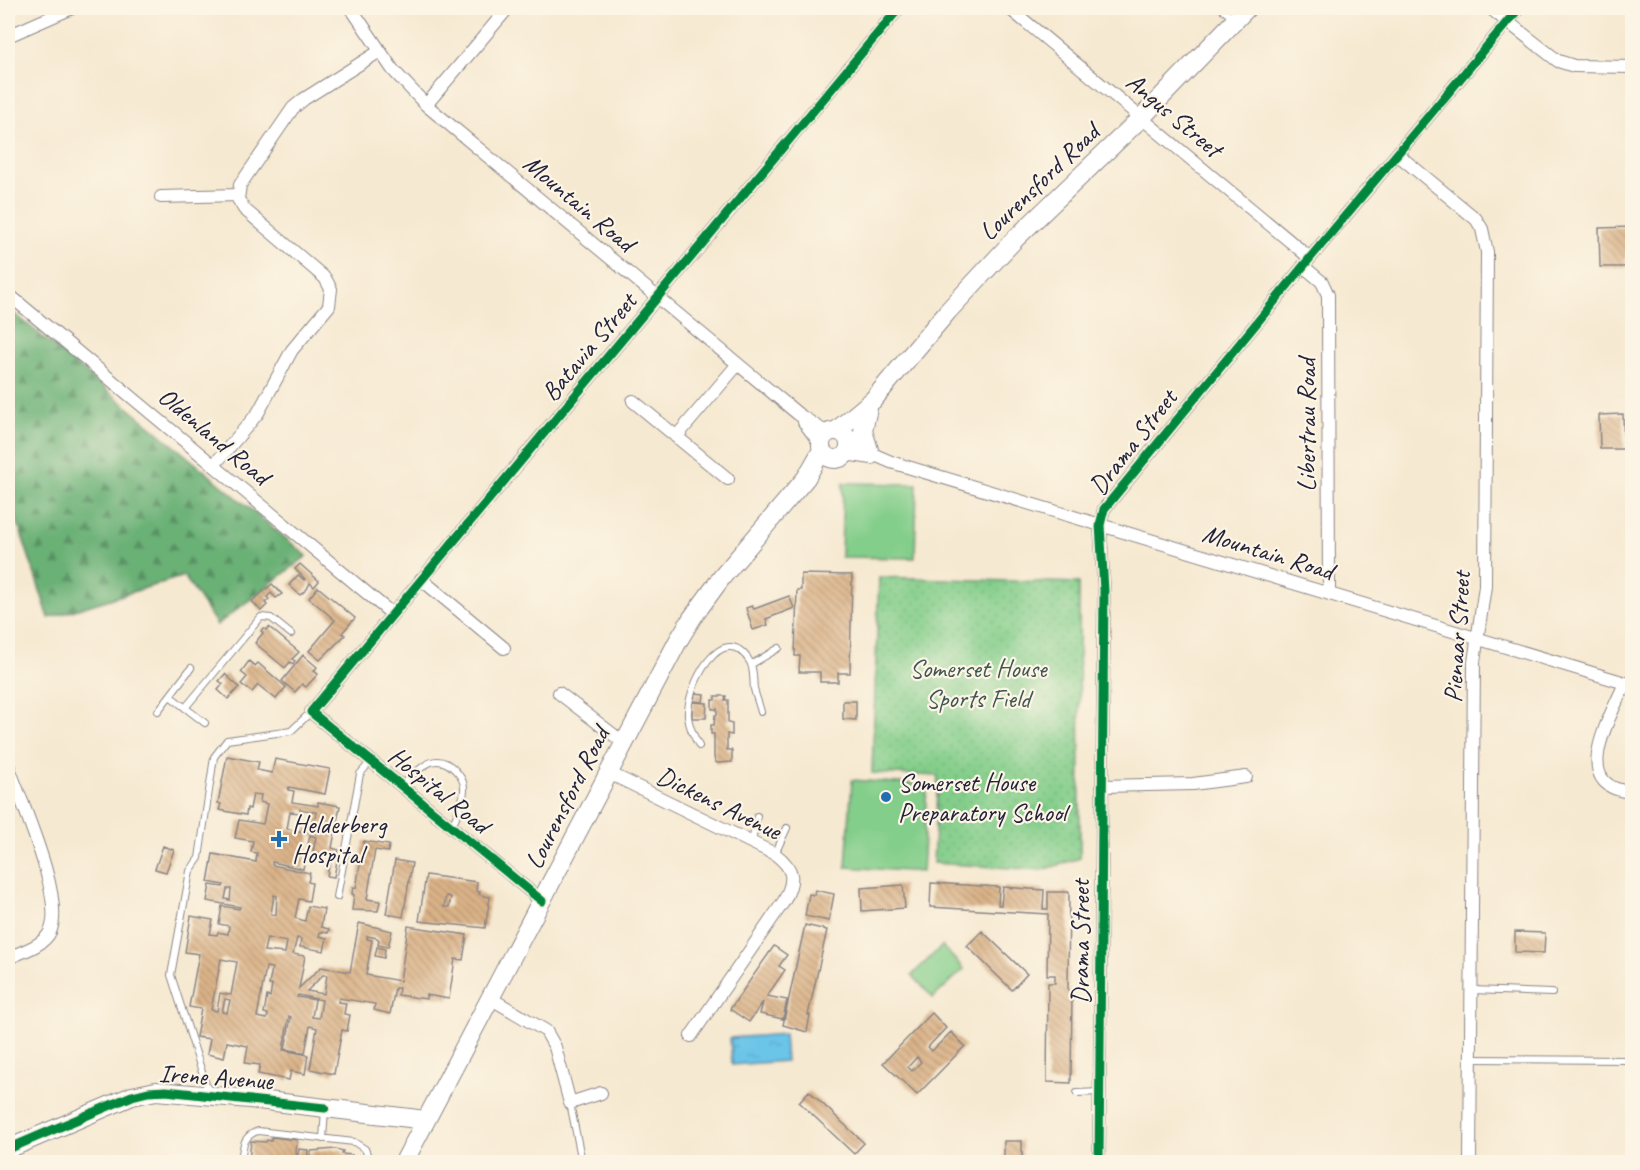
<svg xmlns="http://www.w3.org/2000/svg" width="1640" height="1170" font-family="Caveat,sans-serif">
	<defs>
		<pattern id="forest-firs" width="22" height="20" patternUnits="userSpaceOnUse" patternTransform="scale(1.5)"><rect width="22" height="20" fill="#6ab176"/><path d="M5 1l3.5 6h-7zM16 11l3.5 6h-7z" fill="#579062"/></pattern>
		<pattern id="park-dots" width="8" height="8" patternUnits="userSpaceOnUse" patternTransform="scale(1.5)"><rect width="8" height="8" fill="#83ce8a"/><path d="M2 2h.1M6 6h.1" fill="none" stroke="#71b178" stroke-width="1.8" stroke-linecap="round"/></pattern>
		<pattern id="water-ripples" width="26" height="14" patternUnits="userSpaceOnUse" patternTransform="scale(1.5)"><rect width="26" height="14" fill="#6ac5e8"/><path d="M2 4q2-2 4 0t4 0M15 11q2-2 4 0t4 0" fill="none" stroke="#5ca9c8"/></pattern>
		<pattern id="building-back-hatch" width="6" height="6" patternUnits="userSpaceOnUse" patternTransform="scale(1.5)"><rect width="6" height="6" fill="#dbb388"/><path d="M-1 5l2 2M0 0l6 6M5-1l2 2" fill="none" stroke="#b19170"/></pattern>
	</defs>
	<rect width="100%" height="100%" fill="#fcf5e5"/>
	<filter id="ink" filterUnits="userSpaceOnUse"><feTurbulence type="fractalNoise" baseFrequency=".0167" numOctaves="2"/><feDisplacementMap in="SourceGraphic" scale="12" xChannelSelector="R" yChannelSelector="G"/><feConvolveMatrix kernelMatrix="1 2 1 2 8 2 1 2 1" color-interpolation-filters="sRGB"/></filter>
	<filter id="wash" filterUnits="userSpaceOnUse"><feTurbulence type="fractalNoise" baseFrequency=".008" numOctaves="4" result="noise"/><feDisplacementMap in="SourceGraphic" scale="24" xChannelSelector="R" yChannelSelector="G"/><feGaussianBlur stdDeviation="1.35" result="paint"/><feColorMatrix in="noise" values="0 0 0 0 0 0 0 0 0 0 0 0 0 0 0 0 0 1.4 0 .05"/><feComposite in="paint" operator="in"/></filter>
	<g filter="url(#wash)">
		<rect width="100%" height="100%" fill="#f6e9d1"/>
		<!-- grass -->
		<path fill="#83ce8a" stroke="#527862" stroke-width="1.5" d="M843,483l74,1 -2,74 -74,-1z
			M852,780l75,5 -5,87 -76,-5z
			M942,946l22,23 -31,29 -21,-23z"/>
		<!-- forest -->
		<path fill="url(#forest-firs)" stroke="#466a58" stroke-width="1.5" d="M8,308l299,248 -90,69 -33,-49 -135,42 -41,-125z"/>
		<!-- park -->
		<path fill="url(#park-dots)" stroke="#527862" stroke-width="1.5" d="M879,577l200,6 1,275 -37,12 -110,-7 5,-87 -66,-3z"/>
		<!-- water -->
		<path fill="url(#water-ripples)" stroke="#467492" stroke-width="1.5" d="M784,1034l2,27 -54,4 -2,-27z"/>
		<g id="blocks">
			<!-- building -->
			<path fill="url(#building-back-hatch)" fill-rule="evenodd" d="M1632,227v29h-6v11h-26l-1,-39z
				M1623,414l1,35h-24l-1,-34z
				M300,564l19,17 -5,6 -4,-4 -3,6 -7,6 -11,-10 9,-10 6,5 1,-1 -10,-10z
				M801,574l51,1 -2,98h-12v9h-18v-10h-21l1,-16h-5l2,-66h4z
				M272,584l10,10 -6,4 -5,-5 -4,4 2,2 -4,4 2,2 -6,6 -9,-10z
				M318,587l37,31 -13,15 3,2 -25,25 -11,-9 26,-31 -26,-22z
				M789,596l5,12 -28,11 2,6 -15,5 -7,-22 6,-2 2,3z
				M269,627l30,25 -7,7 3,2 -2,3 -3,-2 -5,6 -30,-25 8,-10 -2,-2 2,-3 3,2z
				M303,655l14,12 -3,4 4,3 -12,13 -4,-3 -7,8 -13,-11z
				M249,661l6,5 3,-3 28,24 -10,12 -18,-14 -6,7 -11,-8 6,-7 -6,-5z
				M225,674l14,13 -11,12 -10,-9 5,-6 -4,-3z
				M695,693l9,1 -1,8 -9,-1z
				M715,696h11l-1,4h3v23l4,1v11l-5,-1v16h5v12l-14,1 -3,-1 -1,-5v-23h-3v-9h3l1,-10h2v-6h-5v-9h3z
				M843,701h13v19l-13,-1z
				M692,702l15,1 -1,15h-14z
				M227,756l32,6 -2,8 15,3 3,-14 55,10 -5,25 -36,-7 -1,3 6,1 -2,11 26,4v-4l22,4 -8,42 7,2 -5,27 -7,-1 4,-21 -18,-3 3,-15 -6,-2 -7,34 -31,-7v3l38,8 -2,9 4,1 -3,18 -10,-2 -4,19 10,3 3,-15 16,3 -3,18 8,2 -1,4 -8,-1 -1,4 8,2 -3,13 -24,-4 1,-8 -4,-1 -4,16 12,2 -6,32 22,-21 29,5 9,-49 33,8 -4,16 -10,-2 1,-5 -2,-2 -10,-2v3l5,1 -6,35 34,6 8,-55 59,9 -4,25 -8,-1 -6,40 -23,-4v4l-28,-4 1,-7h-4l-5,26 -16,-4 1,-6 -36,-6 -1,4 8,1 -2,11 6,1 -3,16 -5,-1 -8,44 -24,-5 7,-41 -7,-2 -5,27 -20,-4 6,-32 -2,-1 -6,34 25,5 -3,19 -14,-3 -2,9 -31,-6 2,-9 -15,-2 3,-17 -21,-4 -3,16 -17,-4 3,-15 -14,-2 5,-28 -12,-2 10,-53 -14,-2 6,-36 22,4 -3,14 7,1 1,-3 10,2 1,-8 -10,-2 3,-18 17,3 1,-2 -33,-6 3,-16 13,2 1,-2 -16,-3 5,-28 43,8 1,-9 -6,-1 2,-11 -18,-3 4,-18 24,4 4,-20 -7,-2 1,-7 -8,-1 -3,15 -3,-1 -1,7 -27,-5 2,-6 -3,-1zM300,809l16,3 -3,18 -7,-2v4l-19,-3 3,-17 10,1zM227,889h4l-1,11 -5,-1zM274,895l3,1 -1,19 -5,-1zM267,938l20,4 -2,11 -21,-2zM221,959l16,3 -6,33 -11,-2 -3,18 -6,-1zM266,967l6,1 -3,17h3l-2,12 -3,-1 -3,17 4,1 -1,5 -10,-2zM323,975h4l-3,19 -17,-3zM298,995l24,5 -3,18 -7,-1 3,-17 -18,-3zM225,999l5,1 -3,13 -5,-1z
				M364,841l25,4 -1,7 -13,-2 -8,49 13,2 -2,10 -26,-1 2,-15 -2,-1 1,-7 3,1z
				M163,846l11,4 -8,22 -11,-3z
				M395,860l17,3 -9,54 -17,-3z
				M426,875l51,7 -1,9 4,1 -1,2 4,1v1l7,1 -5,31 -66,-7zM446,896l5,1 -2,10h-5z
				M931,883l68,4 -1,18h3l2,-18 41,3 -1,19h5v-17h21l-1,98 4,1 -1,92 -24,-1 1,-99h7v-8h-8l1,-61 -118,-7z
				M903,885l2,23 -43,3 -1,-23z
				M815,890l19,4 -5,27 -24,-5 4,-22 5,1z
				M805,925l22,5 -19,85h2l-3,17 -24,-7z
				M982,931l45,43 -15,16 -45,-44z
				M1515,932l30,1 -1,20 -29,-1z
				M774,946l13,9 -8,11 6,4 -18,26 20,4 -4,19 -23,-5 3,-12 -14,20 -19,-13z
				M377,947l8,2 -1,9 -9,-2z
				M932,1013l14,15 -18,19 4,4 19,-19 14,14 -48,49 -34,-32zM917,1057l4,5 -9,9 -4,-4z
				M809,1091l55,52 -10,11 -55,-52z
				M272,1137l25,3 -1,14 2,1 1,-6 9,1v5l3,1v-5l25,-2 7,2 -1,3 10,1 -1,7h-57v-2l-24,-2v4h-21l2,-21 15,1 1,-2 4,1z
				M1004,1141h18v21h-18z"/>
		</g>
	</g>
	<g filter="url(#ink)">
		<use href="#blocks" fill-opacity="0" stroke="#8c8686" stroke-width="1.5"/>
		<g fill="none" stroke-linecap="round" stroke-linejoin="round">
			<!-- lane casing -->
			<g stroke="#8c8686" stroke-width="8">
				<path id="lane" d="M1221,8l14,12
					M752,664l27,-16
					M170,696l35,27
					M185,708l76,-91 10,1 20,16
					M158,711l33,-43
					M699,746c-5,-10 -10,-18 -11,-30 -2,-29 35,-100 62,-54 4,7 3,19 4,27 2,8 5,15 7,23
					M401,786c17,-15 33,-38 54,-16 6,6 10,13 9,21 -1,12 -8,25 -12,36
					M752,842l5,-26
					M775,854l12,-26
					M337,897l23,-123 11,-13
					M1472,990l80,3
					M1471,1059l159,1
					M1077,1093l23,-1
					M209,1094l-38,-119 19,-104 9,-13 15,-101 13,-17 64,-9 20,-19
					M570,1103l12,59
					M323,1139l2,-30
					M241,1162c2,-14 1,-26 17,-31l96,11 11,7 5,13"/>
			</g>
			<!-- street casing -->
			<g stroke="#8c8686" stroke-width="14">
				<path id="street" d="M351,8l42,62 33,35 372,309 29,19
					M1009,8l301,250
					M1490,8l68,53 16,5 58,1
					M8,36l64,-28
					M426,105l82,-97
					M1397,154l79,65 6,10 5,23 -2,334 -11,76 -4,500
					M161,197l77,-2
					M1303,266l19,16 6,13 1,299
					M8,294l384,320
					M633,401l95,78
					M804,422l17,23
					M676,437l62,-73
					M849,444l42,18 741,223
					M845,454l27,4
					M214,465l44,-52 34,-63 37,-44 2,-17 -6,-11 -81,-69 -6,-10 2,-14 53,-77 11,-9 76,-48
					M421,579l83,69
					M1625,683c-14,34 -58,104 7,109
					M559,693l65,50
					M609,773l166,81c20,15 20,26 9,47l-93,135
					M1102,786l91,-2 53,-7
					M542,901l-231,-189 588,-704
					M8,958c13,-6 35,-12 42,-26 16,-33 -30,-132 -42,-167
					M490,998l56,33 9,16 15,56 31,-10
					M1099,1162l5,-572 -4,-65 4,-16 206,-251 209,-250"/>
			</g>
			<!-- secondary casing -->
			<g stroke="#8c8686" stroke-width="20">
				<path id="secondary" d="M868,408l-5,23 7,22
					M836,431l37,-31 75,-89 67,-72 127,-122 105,-109
					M821 445a14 14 0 1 1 28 0a14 14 0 1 1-28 0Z
					M8,1149l124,-53 24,-5 94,8 176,21
					M404,1162l274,-521 14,-23 30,-41 84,-99 16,-28"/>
			</g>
			<!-- lane -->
			<use href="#lane" stroke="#fff" stroke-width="6"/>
			<!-- street -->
			<use href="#street" stroke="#fff" stroke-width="12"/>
			<!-- secondary -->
			<use href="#secondary" stroke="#fff" stroke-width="18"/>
			<!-- cycleway casing -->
			<g stroke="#fcf5e5" stroke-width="13">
				<path id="cycleway" d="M542,901l-231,-189 588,-704
					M8,1149l124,-53 16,-4 18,-1 159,17
					M1099,1162l5,-572 -4,-65 4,-16 206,-251 209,-250"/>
			</g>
			<!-- cycleway -->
			<use href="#cycleway" stroke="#00873e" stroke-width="9"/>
		</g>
	</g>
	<!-- markers -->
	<g fill="#1f6fb2" stroke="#fcf5e5" stroke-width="2">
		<circle cx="886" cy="797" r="6"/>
		<path d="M276 830h6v6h6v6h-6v6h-6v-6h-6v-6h6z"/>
	</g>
	<g text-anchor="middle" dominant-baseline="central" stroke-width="4.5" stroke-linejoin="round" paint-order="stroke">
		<!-- street labels -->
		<g font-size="26" fill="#22223b" stroke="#fcf5e5">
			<text transform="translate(1174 115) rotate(40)">Angus Street</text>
			<text transform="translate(1039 182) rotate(-44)">Lourensford Road</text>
			<text transform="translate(579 203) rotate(40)">Mountain Road</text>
			<text transform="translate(589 347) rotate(-50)">Batavia Street</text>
			<text transform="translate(1306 425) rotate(-90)">Libertrau Road</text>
			<text transform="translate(214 436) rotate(40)">Oldenland Road</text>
			<text transform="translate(1133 442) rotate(-52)">Drama Street</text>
			<text transform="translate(1268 552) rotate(17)">Mountain Road</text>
			<text transform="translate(1457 637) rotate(-86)">Pienaar Street</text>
			<text transform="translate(439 790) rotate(39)">Hospital Road</text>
			<text transform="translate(567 798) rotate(-63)">Lourensford Road</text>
			<text transform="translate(719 803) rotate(26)">Dickens Avenue</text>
			<text transform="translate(1080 942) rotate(-90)">Drama Street</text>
			<text transform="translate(216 1077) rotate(4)">Irene Avenue</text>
		</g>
		<!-- park labels -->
		<g font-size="26" fill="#3f5653" stroke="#fcf5e5">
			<text x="978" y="668">Somerset House<tspan x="978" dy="30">Sports Field</tspan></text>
		</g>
		<!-- poi labels -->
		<g font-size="26" fill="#22223b" stroke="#fcf5e5" text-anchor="start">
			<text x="898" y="782">Somerset House<tspan x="898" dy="30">Preparatory School</tspan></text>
			<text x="292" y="824">Helderberg<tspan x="292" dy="30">Hospital</tspan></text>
		</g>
	</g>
	<!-- margin -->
	<rect width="1640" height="1170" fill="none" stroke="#fcf5e5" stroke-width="30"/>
</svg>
